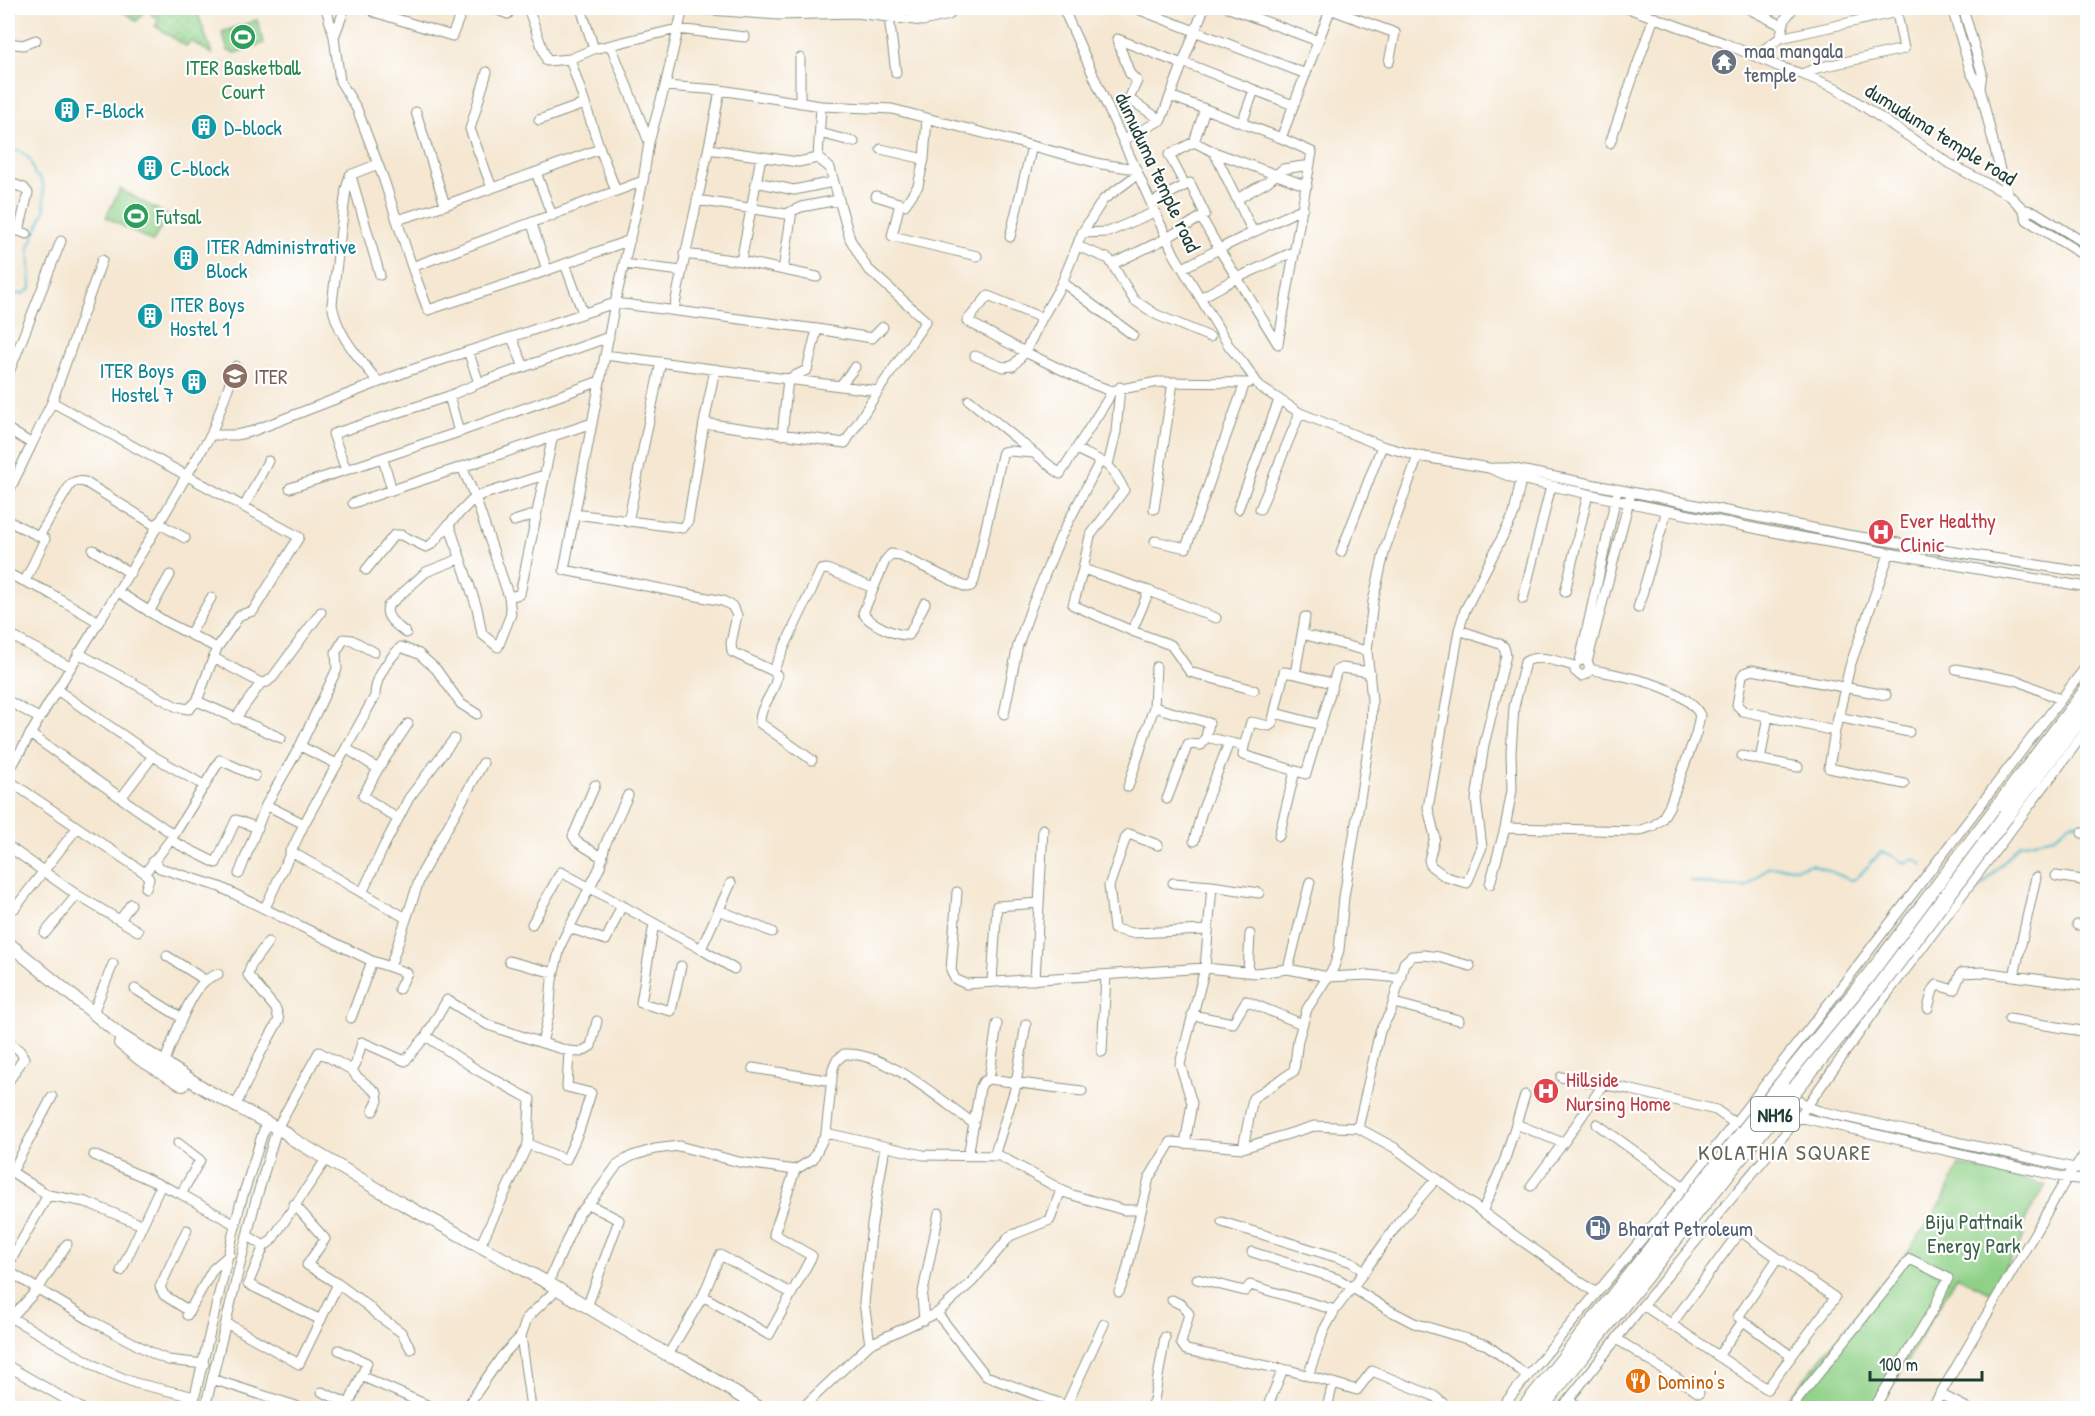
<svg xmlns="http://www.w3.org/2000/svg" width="2095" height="1416" font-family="'Patrick Hand',sans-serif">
	<defs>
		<pattern id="garden-dots" width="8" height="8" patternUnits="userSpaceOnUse" patternTransform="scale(1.5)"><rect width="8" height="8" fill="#90d188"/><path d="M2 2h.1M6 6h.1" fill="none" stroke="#75ab70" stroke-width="1.8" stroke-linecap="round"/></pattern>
	</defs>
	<rect width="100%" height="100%" fill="#fff"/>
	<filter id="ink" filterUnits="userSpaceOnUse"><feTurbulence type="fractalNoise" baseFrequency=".0167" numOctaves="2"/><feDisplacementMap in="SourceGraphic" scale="12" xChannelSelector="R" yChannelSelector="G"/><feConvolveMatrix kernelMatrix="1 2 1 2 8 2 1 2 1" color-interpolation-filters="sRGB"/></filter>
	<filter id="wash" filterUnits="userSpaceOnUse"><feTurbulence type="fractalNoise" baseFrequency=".008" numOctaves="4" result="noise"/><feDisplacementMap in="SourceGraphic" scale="24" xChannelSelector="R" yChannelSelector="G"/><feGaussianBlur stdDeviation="1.35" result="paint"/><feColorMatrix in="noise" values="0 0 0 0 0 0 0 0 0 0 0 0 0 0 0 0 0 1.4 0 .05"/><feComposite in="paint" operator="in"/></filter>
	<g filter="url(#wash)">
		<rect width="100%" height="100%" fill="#f5e7d1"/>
		<!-- park -->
		<path fill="#90d188" stroke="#58875e" stroke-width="1.5" d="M257,20l7,23 -29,10 -7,-2 -6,-19z
			M120,189l47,26 -14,27 -47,-25z
			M1959,1165l87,20 -28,47 6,4 -33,57 -34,-17 -78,132h-98l128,-158 33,-48z"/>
		<!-- garden -->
		<path fill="url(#garden-dots)" stroke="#58875e" stroke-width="1.5" d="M118,8h78l16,46 -21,-13 -5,5 -31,-20 4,-6 -13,-10 -9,11z"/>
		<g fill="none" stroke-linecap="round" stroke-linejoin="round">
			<!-- stream -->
			<path stroke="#51bccd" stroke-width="2" d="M8,26l11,-18
				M8,150l12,1 7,5 4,6 4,13 5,3 3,7 2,25 -16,37 2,41 -8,6 -15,-1
				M1690,881l36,6h20l21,-19 17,-1 11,1 17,-4 39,16 5,-1 25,-27 8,2 15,9 10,-4 9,6
				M1965,896l5,3 50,-55 35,-7 14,-13 9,-2 10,2"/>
		</g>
	</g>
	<g filter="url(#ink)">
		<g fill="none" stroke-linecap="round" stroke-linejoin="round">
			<!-- minor casing -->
			<g stroke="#8a9282" stroke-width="11">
				<path id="minor" d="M326,8l8,29 6,44 17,28 27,71 28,87 231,-86
					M492,8l16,6 2,-6
					M528,8l19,53 23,-2
					M581,8l13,41
					M933,8l16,7 3,-7
					M1063,8l111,246 55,92 15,18 16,23 40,26 82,33 36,10 71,12 22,9 105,23 157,32 221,40 94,15
					M1135,8l171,66
					M1229,8l89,33
					M1327,8l68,25 -6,29
					M1628,8l96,35 56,24 22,7 34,14 114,76 59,31 14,14 4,11 61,38
					M1747,8l36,18
					M1952,8l19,65 9,15 22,90 7,17
					M1963,8l19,65 -2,15
					M374,12l78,24 11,-28
					M889,17l7,56
					M334,37l11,-29
					M1780,38l117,-26
					M8,43l15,2 13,-5
					M611,46l38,96
					M1755,56l25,-18 5,-19 8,-11
					M800,58v45
					M1183,62l110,43
					M487,72l-17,57 22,59
					M1802,74l15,-6 87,-19 -8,-41
					M665,86l18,-78 96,7 76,-2 68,8 26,-6
					M1170,96l35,13 -11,33
					M1205,109l76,29
					M539,120l45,-16
					M1161,120l-32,-21 8,-18 -7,-7 -13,-35 65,25
					M1242,123l12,-33
					M820,133l34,9
					M1123,140l38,-20 43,-112
					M1610,143l44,-126
					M709,149l89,13 20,-4 3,-52
					M1214,152l93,34
					M818,158l12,10 20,71 17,29 59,53 -48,70
					M924,159l3,-41
					M378,164l-28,11 -4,14 -14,115c5,32 27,53 46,78
					M536,172l16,44
					M351,176l29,99
					M8,182l16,6 4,5 -9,38
					M756,182l38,8 39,-8
					M1185,185l-16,-30 25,-13 20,10 39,80
					M616,191l-16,-42 -30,-90 24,-10 83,-20 68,8
					M876,196l29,9 13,-19 6,-27 -43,-10
					M1237,199l30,-17 16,-13 27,-4
					M697,200l89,14 15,-7 37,-7
					M900,203l-8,33 85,20
					M1151,203l39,-20 15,31 -4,3 18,32 84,-41
					M445,205l155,-56
					M2023,209l12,3 53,33
					M397,220l48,-15 -29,-93
					M532,224l15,46
					M8,227l19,7
					M1082,233l26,-1 47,-20
					M1010,237l22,-91
					M1077,246l5,-13 21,-33 35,-26
					M684,254l57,7 76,16
					M102,260l-50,142 247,135 -46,74 -13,4 -23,33 -53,-27 -47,-30
					M741,261l20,-104
					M565,264l18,49
					M624,264l57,7
					M1113,264l54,-26 34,-21
					M412,267l16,43 101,-33 101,-37
					M1183,268l36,-19 59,95 34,-192 -31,-14 50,-130
					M783,270l9,-59
					M1062,282l71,53
					M1200,298l37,-20 58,-27
					M674,310c14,-74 33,-146 46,-220
					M1042,318l19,-33 16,-39 32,13 25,41 23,15 53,22
					M817,329l55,9 11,-11
					M468,351l11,32 -30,13 10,36 141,-51
					M524,367l85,-30
					M8,375l53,-134
					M479,383l45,-16 -12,-29
					M840,386l15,-19
					M1111,391l47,-9 91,1
					M449,396l-116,38 13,36 113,-38
					M969,400l91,74 48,-75 3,-8 -26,-10 -60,-29 -58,-31 21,-25 54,22 -17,34 -12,14 -10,1 -28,-11
					M704,423l11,-54
					M8,429l24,15 -24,49
					M211,435l25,-69
					M553,435l-33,159 -11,3 -34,-100 -13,-30 130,-44
					M782,435l6,-56 19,-9 10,-41 -202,-26 -51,267 159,31 9,5 5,9 -6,28 1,9 41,19 4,4c-1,17 -18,31 -17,48l52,37
					M32,444l20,-42
					M1076,449c28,14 34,12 48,41l-34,46 -7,33 66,22 -17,40 39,14 19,27 64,18
					M383,459l9,31 70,-23
					M1108,465l8,-33 4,-45
					M1494,468h16l338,67 240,38
					M290,488l56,-18
					M353,503l39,-13
					M244,507l24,-46
					M1154,509l19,-127
					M1238,509l41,-109
					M1260,509l40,-96
					M575,514l108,14 5,-7 16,-98 141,20 33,-52 -273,-36
					M8,521l37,18 -20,42
					M514,521l22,-7
					M628,522l33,-160
					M158,523l27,15
					M39,536l31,-51c5,-5 8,-4 15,-3l71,44
					M1155,541l31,7 59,-165
					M93,550l37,23
					M1341,552l41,-106
					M1083,569l-10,36 59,26
					M366,570l28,-35h7l25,12 6,-3 17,-20
					M8,574l38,17 51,30
					M1149,591l67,27
					M1565,592l23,-98
					M509,597l2,17 -13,33 -16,-13 -5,-26 -28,-84 26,-27 69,-22
					M1523,599l28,-113
					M925,603l-16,32c-13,1 -39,-11 -46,-22l22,-52 6,-7 10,2 65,31 5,-1 3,-5 28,-126 1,-3 6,-1 24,2
					M1638,608l29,-98
					M149,612l21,-37
					M1459,630l41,14 4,3 2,8 -22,90 -8,55 6,47 -15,36 -21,-6 -15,-11 -2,-6 6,-23 -7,-29 31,-178 6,-20 49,-96 7,-35
					M406,633c-9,-8 -22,-15 -18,-27l38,-34 33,-13
					M8,634l62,33
					M190,634l21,-36
					M1302,634l3,-17
					M217,648l-20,53 84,37
					M78,653l99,54 12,2 8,-8
					M214,658l47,25 6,-1 6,-5 48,-65
					M1580,661l36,-164
					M1575,666v5l6,5c8,-1 11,-8 6,-14l43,-165
					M1156,667l-2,40 55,16 -3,14 38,9 7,-24 18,4 3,-2 12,-52 11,2 7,-40 65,17
					M1956,669l63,12 41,18
					M773,671l48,-101 6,-1 46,19
					M1295,674l37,9
					M57,690l96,66 -32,42
					M1886,695l-134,-25 -8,3 -2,3 -5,29 6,6 92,20 -6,37 75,16
					M8,701l31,17
					M1275,713l46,12
					M1004,714l14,-69 13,-37 29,-70 40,-77
					M1838,717l71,15
					M235,719l26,-36
					M1835,731l15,-65 39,-112
					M30,734l144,101
					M300,746l37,18
					M1244,746l-1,9 63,19 31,-104 5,-2 28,4
					M346,748l32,21 -15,27 35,23
					M153,756l52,30
					M1742,756l56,11
					M1760,760l8,-44
					M378,769l30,-45
					M8,773c38,-68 80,-133 121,-200 29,-45 53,-92 82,-138h25l14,-3 158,-61 207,-68 28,-122 6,-39 16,-56 55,4 101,16 71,3 209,55 35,5
					M8,780l137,93 29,-38 46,-75 35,16
					M595,785l-22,51 4,6 26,16
					M1128,787l26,-80
					M1167,799l21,-55 13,1 5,-8
					M304,824l-38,-19 34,-59 37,-77 -1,-17 8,-13 8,1 22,12
					M1505,828l133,3 15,-5 9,-7 7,-12 27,-73 4,-19c-17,-31 -79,-39 -111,-46
					M2082,833l6,1
					M1279,836l16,-65
					M170,840l46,23 20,-43 22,8
					M1194,841l8,-30 27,-68
					M1158,845l-29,-11 -3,3 -17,49 5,43 18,4 76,-3
					M8,846l69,49 61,36
					M290,851l116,67
					M153,861l7,7 60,19 152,74 18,6 31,-92 62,-112
					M145,873l4,6 -3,9
					M239,874l27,-69
					M2056,876l32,5
					M1173,883l39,3 -7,82 51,5 32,-4 40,8 39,-2 34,3
					M1490,884l15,-56 7,-38 -1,-38 3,-45 11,-45c14,-9 35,1 50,4
					M1212,886l47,7
					M957,892l-6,78 4,9 11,5 239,-16 -25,96 12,39 -7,41
					M362,893l22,-47 25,-48 45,-59
					M15,908l62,-80
					M265,908l39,-84 71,-128c0,-18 13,-36 26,-49l18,7 17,15 25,35 16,10
					M719,910l53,22
					M120,920l11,-16
					M654,923l-13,80 30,8 10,-45
					M532,924l29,-52 140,77 30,-66
					M2077,925l11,1
					M569,928l37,12 16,-35
					M45,933l32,-38
					M701,949l33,20
					M167,956l38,24
					M509,961l45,12
					M390,967l17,6 -8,16
					M1288,969l22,-87
					M1248,972l2,-38
					M2014,976l22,-99
					M1035,980l8,-151
					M992,981l5,-75 42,-3
					M135,989l47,29
					M1394,1003l65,17
					M1928,1008l5,-18 4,-5 17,5 7,-17 22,-1 105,14
					M93,1013l20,-49
					M1192,1015l41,8 13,-22 56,23
					M351,1018l21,-57
					M2009,1019l79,13
					M426,1036l51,34 53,29 -2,45 38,16 13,-29 12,-38 -24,-6 2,-36 -27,-8
					M8,1041l12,10 4,7 -16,24
					M569,1051l12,1 10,-6 6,-25
					M1102,1052l4,-77
					M164,1063c8,-20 25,-69 41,-82 3,-3 8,-5 13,-7
					M753,1068l79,13
					M352,1070l4,6 21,17 1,8 -5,10
					M1561,1077l67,12 88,21 18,13
					M989,1079l8,-55
					M1788,1091l18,15 13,5 269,60
					M1778,1102l21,15 268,61 21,2
					M235,1107l25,-53 19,-34 -3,-11 -28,-34 3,-10 17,-23
					M1516,1124l47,19
					M1597,1124l87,63
					M1358,1128l22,-97 11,-20 13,-48 8,-7 11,-1 16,2 31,9
					M826,1133l7,-65 3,-7 8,-7c43,-2 95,45 129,69
					M178,1143l22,17 -19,34
					M1243,1148l10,-50 41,-27 4,-31 9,-31 27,-42 5,-17 5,-53 27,-166 1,-31 -5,-49 6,-50 12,-52 33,-93
					M94,1155l87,39 55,31
					M968,1156l12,-68 3,-6 6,-3 93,12
					M994,1156l21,-67 11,-65
					M1531,1186l36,-48 36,-53
					M48,1195l-36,-23 40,-75
					M1482,1212l23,-53 20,-64
					M1222,1222l130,40 12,10 -29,38 -11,20 -16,46
					M187,1230l-27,57 4,8 25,16
					M247,1235l17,11 7,-5 56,-83
					M264,1246l-16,38 73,36
					M480,1246l48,-102
					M1252,1252l86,27 49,30 27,14 73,22 41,31
					M1778,1258l-40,59 53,39
					M8,1265l40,-70 38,7 56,23
					M8,1271l82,49 66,35 12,5 36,4
					M121,1271l40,-86
					M1364,1272l35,-50 37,-43
					M1197,1279l48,12 5,-6 85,25
					M548,1283l30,-68 16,-18 24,-33 14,-8 23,-7 24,-3 60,16 56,8 18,-11 13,-26 97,22 77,1 69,38 55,16h17
					M338,1284l30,22 9,9 24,17 10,17
					M1119,1292l7,-18 23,-96 22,-36 72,6 71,-22 44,2 37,20 123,90 78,55
					M703,1296l17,-41 71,38
					M1172,1300l10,5 7,9 -8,29 5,7 106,21 65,19 15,-19 62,25 15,12
					M1643,1305l124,84 68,-91 -95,-67 -69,94
					M587,1307l32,-87 -31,-16
					M937,1313l49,63 86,32
					M187,1315l26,-46 17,-15
					M8,1316l95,54 32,13 60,14
					M924,1320l-2,-23 17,-84
					M8,1321l30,-32 29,-45
					M226,1323l73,41 39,-80 -31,-19 18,-26 -31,-35
					M1617,1339l82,54
					M870,1344l67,-31 35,-31 38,-46 40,-16 11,-30
					M339,1350l28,13 -20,45
					M668,1355l35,-59 66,39 43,-79 -38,-22 21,-64
					M1718,1356l25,-35
					M8,1366l73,42
					M361,1376l73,32
					M212,1379l84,27
					M322,1392l27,12
					M1940,1394l27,14
					M1568,1400l13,8
					M1066,1406l38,-82
					M192,1408l48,-203 26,-82
					M205,1408l49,-201 23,-79 42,-76 33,18 4,-7 6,-21 43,19 21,-25 21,-36 41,25 54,18 7,-29 3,-34 9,-36 39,-77 5,-22 23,-50
					M466,1408l36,-52 19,-20
					M531,1408l-10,-72 6,-18 30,-29
					M802,1408l68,-64 -6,-41 8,-79 13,-77
					M1150,1408l4,-8 11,-63
					M1267,1408l16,-39
					M1327,1408l6,-25
					M1501,1408l169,-203 149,-189 269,-352
					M1562,1408l81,-103 156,-188 88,-123 201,-266
					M1791,1408l119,-149 38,19 -14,30 -60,100
					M1932,1408l135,-230 21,-28"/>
			</g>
			<!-- major casing -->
			<g stroke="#8a9282" stroke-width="14">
				<path id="major" d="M8,943l112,92 88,56 78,42 5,5 110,65 147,80 123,74 15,5 73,46
					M120,1043l20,16 43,26"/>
			</g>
			<!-- highway casing -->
			<g stroke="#8a9282" stroke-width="17">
				<path id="highway" d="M2006,816l82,-108
					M1782,1084l100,-124 206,-271"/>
			</g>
			<!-- minor -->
			<use href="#minor" stroke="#fff" stroke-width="9"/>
			<!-- major -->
			<use href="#major" stroke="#fff" stroke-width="12"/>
			<!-- highway -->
			<use href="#highway" stroke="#fff" stroke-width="15"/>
			<!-- highway-bridge casing -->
			<g stroke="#8a9282" stroke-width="17" stroke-linecap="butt">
				<path id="highway-bridge" d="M1525,1408l257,-324
					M1540,1408l236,-296 103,-125 127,-171"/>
			</g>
			<!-- highway-bridge -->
			<use href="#highway-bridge" stroke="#fff" stroke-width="15"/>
		</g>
	</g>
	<!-- icons -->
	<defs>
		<g id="stadium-disc" transform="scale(1.35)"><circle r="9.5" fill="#2e9e5b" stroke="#fff"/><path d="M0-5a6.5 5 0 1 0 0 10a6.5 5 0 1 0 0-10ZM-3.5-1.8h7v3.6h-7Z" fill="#fff"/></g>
		<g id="temple-disc" transform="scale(1.35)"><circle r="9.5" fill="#6b7280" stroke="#fff"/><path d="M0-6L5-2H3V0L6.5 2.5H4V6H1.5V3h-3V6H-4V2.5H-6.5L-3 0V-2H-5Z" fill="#fff"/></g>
		<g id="building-disc" transform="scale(1.35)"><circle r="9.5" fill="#0f9aa8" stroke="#fff"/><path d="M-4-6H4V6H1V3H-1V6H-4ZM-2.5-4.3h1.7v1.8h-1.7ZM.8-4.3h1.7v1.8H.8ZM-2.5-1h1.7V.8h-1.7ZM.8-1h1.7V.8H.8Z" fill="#fff"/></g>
		<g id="university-disc" transform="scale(1.35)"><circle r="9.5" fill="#8d6e63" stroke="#fff"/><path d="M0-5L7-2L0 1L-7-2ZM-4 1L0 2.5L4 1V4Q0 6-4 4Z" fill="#fff"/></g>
		<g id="hospital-disc" transform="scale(1.35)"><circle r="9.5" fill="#e0444e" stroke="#fff"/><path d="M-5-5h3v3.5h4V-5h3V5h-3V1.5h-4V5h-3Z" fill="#fff"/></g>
		<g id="fuel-disc" transform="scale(1.35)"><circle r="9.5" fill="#5c6f8a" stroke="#fff"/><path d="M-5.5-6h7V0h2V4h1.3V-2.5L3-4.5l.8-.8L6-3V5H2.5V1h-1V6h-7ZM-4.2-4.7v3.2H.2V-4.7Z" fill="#fff"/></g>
		<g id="restaurant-disc" transform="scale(1.35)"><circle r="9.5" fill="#e8710a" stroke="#fff"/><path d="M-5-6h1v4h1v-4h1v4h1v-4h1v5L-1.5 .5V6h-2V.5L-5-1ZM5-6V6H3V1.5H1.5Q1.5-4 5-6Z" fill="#fff"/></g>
	</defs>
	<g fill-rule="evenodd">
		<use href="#stadium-disc" x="243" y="37"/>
		<use href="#temple-disc" x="1724" y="62"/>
		<use href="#building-disc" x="67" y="110"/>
		<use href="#building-disc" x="204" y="127"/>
		<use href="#building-disc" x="150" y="168"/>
		<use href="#stadium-disc" x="136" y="216"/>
		<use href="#building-disc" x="186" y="258"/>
		<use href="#building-disc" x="150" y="316"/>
		<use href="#university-disc" x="235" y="376"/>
		<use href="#building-disc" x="194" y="382"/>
		<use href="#hospital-disc" x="1881" y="532"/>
		<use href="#hospital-disc" x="1546" y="1091"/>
		<use href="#fuel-disc" x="1598" y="1228"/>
		<use href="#restaurant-disc" x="1638" y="1381"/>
	</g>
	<g text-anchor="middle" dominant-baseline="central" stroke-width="4.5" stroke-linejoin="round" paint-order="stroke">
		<!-- shield labels -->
		<rect fill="#fff" stroke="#627771" stroke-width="1.5" x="1751" y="1097" width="48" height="34" rx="4.5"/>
		<g font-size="20" font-weight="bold" fill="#1f3d34">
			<text x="1775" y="1114">NH16</text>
		</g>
		<!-- worship labels -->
		<g font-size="21" fill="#5b616d" stroke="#fff" text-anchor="start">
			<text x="1744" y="50">maa mangala<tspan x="1744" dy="24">temple</tspan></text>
		</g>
		<!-- leisure labels -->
		<g font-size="21" fill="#27864d" stroke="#fff">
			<text x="243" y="67">ITER Basketball<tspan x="243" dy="24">Court</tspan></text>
			<text x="156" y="216" text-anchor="start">Futsal</text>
		</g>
		<!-- culture labels -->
		<g font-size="21" fill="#0d838f" stroke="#fff" text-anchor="start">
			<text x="86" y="110">F-Block</text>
			<text x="224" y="127">D-block</text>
			<text x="170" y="168">C-block</text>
			<text x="206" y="246">ITER Administrative<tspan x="206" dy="24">Block</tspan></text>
			<text x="170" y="304">ITER Boys<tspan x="170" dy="24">Hostel 1</tspan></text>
			<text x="174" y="370" text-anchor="end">ITER Boys<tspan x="174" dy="24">Hostel 7</tspan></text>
		</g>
		<!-- street labels -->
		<g font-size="21" fill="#1f3d34" stroke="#fff">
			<text transform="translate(1941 134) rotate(32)">dumuduma temple road</text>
			<text transform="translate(1158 172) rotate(65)">dumuduma temple road</text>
		</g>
		<!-- education labels -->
		<g font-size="21" fill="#785e54" stroke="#fff" text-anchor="start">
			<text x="254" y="376">ITER</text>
		</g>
		<!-- health labels -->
		<g font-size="21" fill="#be3a42" stroke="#fff" text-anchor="start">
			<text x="1900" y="520">Ever Healthy<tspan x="1900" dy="24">Clinic</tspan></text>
			<text x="1566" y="1079">Hillside<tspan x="1566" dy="24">Nursing Home</tspan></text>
		</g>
		<!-- park labels -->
		<g font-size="21" fill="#3b6249" stroke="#fff">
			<text x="1974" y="1221">Biju Pattnaik<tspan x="1974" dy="24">Energy Park</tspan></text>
		</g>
		<!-- service labels -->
		<g font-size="21" fill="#4e5e75" stroke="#fff" text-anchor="start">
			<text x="1618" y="1228">Bharat Petroleum</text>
		</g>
		<!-- food labels -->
		<g font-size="21" fill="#c56008" stroke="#fff" text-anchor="start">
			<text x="1658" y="1381">Domino's</text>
		</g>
		<!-- neighbourhood labels -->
		<g font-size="22" letter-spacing="1.5" fill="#646658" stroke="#fff">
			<text x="1785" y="1152">KOLATHIA SQUARE</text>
		</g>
	</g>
	<!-- margin -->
	<rect width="2095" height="1416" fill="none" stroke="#fff" stroke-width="30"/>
	<!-- scale -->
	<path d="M1870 1371v9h112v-9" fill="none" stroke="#1f3d34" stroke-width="3"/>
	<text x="1879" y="1371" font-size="18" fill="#1f3d34" stroke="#ffffff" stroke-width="4.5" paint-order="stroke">100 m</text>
</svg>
